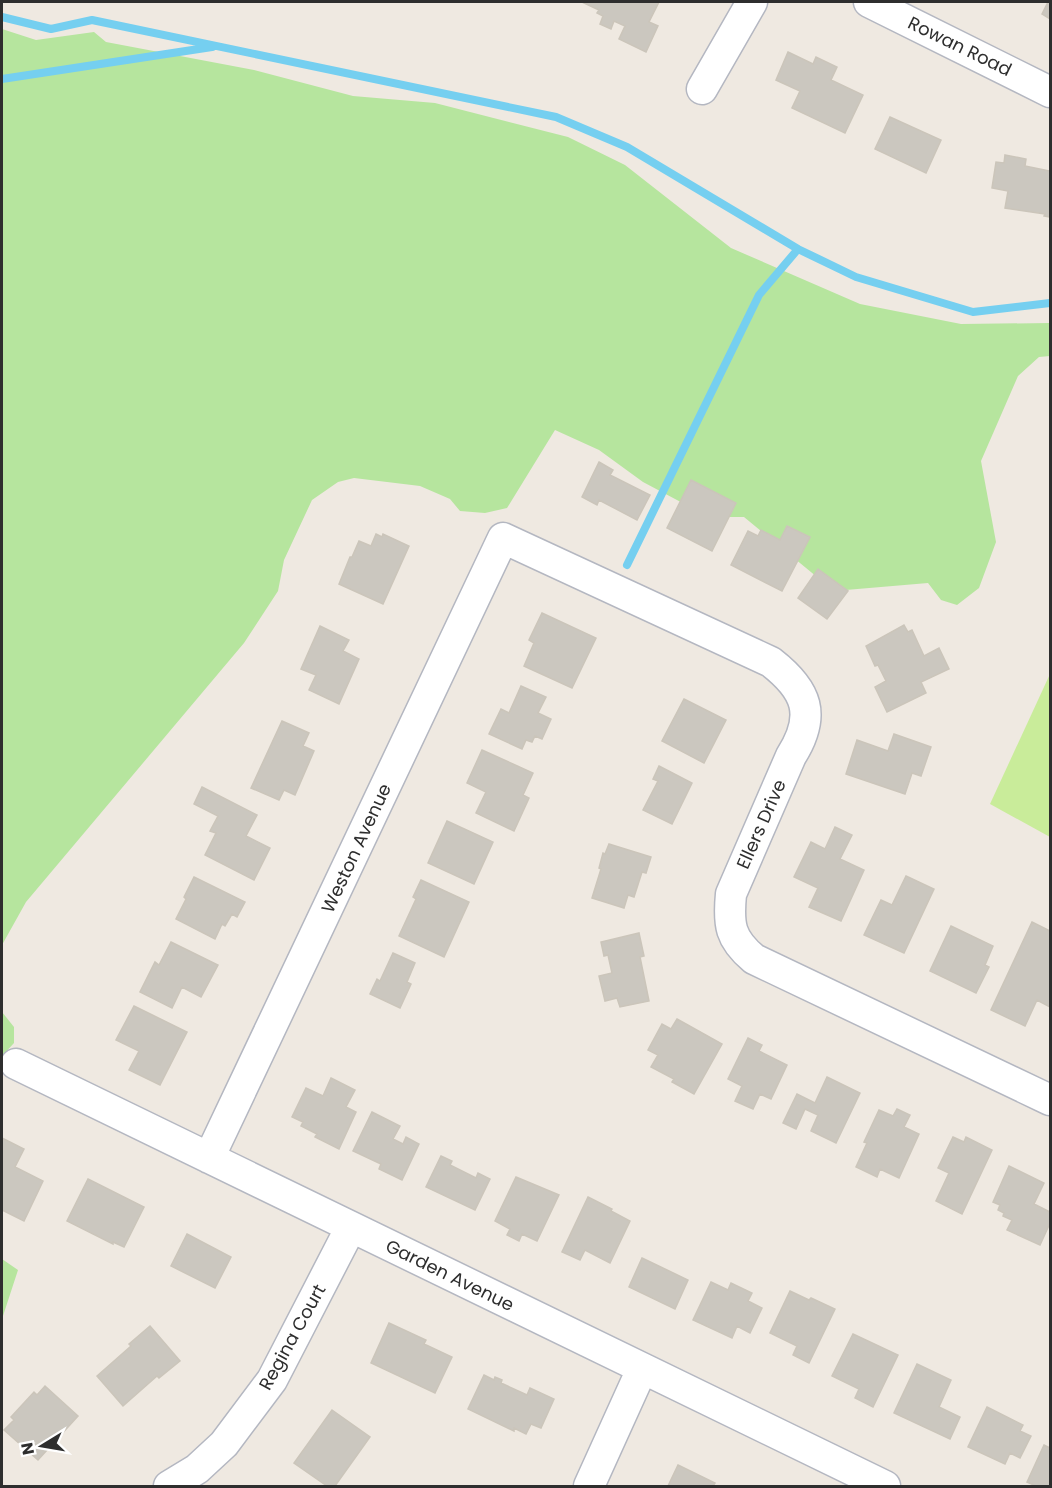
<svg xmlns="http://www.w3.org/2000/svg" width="1052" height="1488" font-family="Poppins,sans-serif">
	<rect width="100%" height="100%" fill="#efe9e1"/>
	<!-- green -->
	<path fill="#b6e59e" d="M2,29l34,11 58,-8 12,10 148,28 99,26 82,7 133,34 57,28 106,83 129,56 101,20 89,-1v33l-11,1 -21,19 -37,85 15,81 -17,46 -22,17 -16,-5 -13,-17 -94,8 -90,-74h-35l-66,-35 -44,-32 -44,-20 -48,78 -22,5 -25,-2 -10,-12 -30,-13 -66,-8 -16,4 -26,18 -28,60 -6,31 -34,52 -218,259 -24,43z
		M2,1012l12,15v16l-12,13z
		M2,1259l16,11 -16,49z"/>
	<!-- pitch -->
	<path fill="#c9ec9a" d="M1050,674v163l-60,-33z"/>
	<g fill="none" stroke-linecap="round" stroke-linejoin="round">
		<!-- stream -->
		<path stroke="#75cff0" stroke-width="8" d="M2,17l49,12 41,-9 464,97 71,30 171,102 58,28 117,35 77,-9
			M2,79l210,-32
			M627,565l132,-270 39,-46"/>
	</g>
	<!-- building -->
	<path fill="#cbc7bf" stroke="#cbc5ba" stroke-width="1.5" d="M582,2h77l-10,20 9,4 -12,26 -27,-13 6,-13 -11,-5 -3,8 -11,-5 3,-8 -6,-3 2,-3z
		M1048,2h2v17l-8,-5z
		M788,52l25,12 3,-7 21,10 -6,13 32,15 -18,38 -53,-25 8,-17 -24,-11z
		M890,117l51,23 -15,33 -51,-24z
		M1005,155l21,4 -1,7 25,5v46l-6,-1 1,-2 -40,-6 3,-17 -16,-3 4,-26 8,1z
		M599,462l14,8 -3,5 40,20 -13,25 -38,-20 -2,5 -15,-8z
		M691,480l45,23 -24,48 -45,-23z
		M787,526l23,11 -28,54 -51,-26 17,-34 10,5 3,-6 19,10z
		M376,534l6,3 1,-3 26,12 -26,58 -44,-20 11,-27h2l7,-16 12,5z
		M818,569l30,22 -21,28 -29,-21z
		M542,613l54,25 -24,50 -48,-22 10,-23 -5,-3z
		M904,625l4,7 4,-2 12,26 15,-8 10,21 -28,13 5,11 -39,19 -12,-25 11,-6 -8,-16 -3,1 -9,-20z
		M320,626l29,14 -6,11 16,8 -20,45 -30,-14 7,-15 -15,-6z
		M521,686l25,11 -8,16 13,6 -9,20 -7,-3 -3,6 -6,-2 -4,9 -33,-15 12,-25 8,4z
		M684,699l42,21 -22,43 -42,-22z
		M282,721l27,12 -6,13 11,5 -19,44 -11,-5 -5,10 -28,-12z
		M894,734l37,13 -10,29 -9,-3 -7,21 -59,-20 11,-34 31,11z
		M482,750l51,23 -10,22 6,3 -15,33 -38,-18 10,-21 -19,-9z
		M659,766l33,17 -20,41 -29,-14 15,-29 -5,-2z
		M202,787l55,28 -11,21 24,12 -16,32 -49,-25 11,-22 -6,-2 8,-15 -24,-12z
		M447,821l46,21 -19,42 -46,-21z
		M835,827l17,8 -12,24 24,11 -23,51 -32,-14 9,-19 -24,-11 17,-35 14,7z
		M609,844l42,13 -5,16 -4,-1 -8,25 -6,-2 -4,13 -32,-10 9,-29 -2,-1 4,-15 2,1z
		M906,876l28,13 -30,64 -40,-18 17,-35 11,5z
		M194,877l51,25 -8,15 -5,-3 -7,12 -3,-2 -7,15 -39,-20 10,-20 -2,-2z
		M421,880l48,22 -25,55 -45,-21 17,-37 -3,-2z
		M1032,922l18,9v76l-13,-7 -12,26 -34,-16z
		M951,926l42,20 -8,19 4,2 -13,26 -46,-22z
		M639,933l5,23 -4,1 9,44 -29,6 -3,-9 -12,3 -6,-25 13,-3 -4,-18 -4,1 -3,-14z
		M171,942l47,23 -17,32 -19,-10 -10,21 -32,-16 15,-30 4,3z
		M393,953l22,10 -8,19 4,2 -11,24 -30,-14 7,-15 3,2z
		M134,1006l53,26 -27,53 -31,-15 10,-19 -23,-11z
		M677,1019l45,25 -28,50 -22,-12 2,-3 -23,-12 7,-12 -10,-5 14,-26 9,5z
		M748,1038l14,7 -3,6 28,14 -16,34 -11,-5 -7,15 -18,-8 7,-15 -14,-7z
		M827,1077l33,16 -24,50 -25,-12 7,-16 -13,-6 -9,20 -13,-6 14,-29 18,9z
		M331,1078l24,12 -9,17 10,5 -17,37 -24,-12 2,-3 -16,-8 2,-4 -11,-5 14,-29 17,8z
		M897,1109l13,6 -6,12 15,7 -20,44 -19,-9 -3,8 -21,-10 11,-24 -3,-1 15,-32 14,6z
		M372,1112l28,14 -7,13 10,5 3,-7 13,7 -17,36 -23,-11 2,-5 -28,-13z
		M953,1137l11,5 2,-5 26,13 -30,64 -26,-13 13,-28 -11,-5z
		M2,1138l22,11 -9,18 28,14 -19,40 -22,-11z
		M441,1156l11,5 -2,4 26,13 2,-5 12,6 -15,31 -49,-23z
		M1009,1166l35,17 -10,21 16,8v11l-10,22 -33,-15 5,-10 -9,-4 1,-3 -6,-3 2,-5 -7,-3z
		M516,1177l43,18 -22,46 -15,-7 -3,7 -12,-6 3,-6 -15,-8z
		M88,1179l56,28 -20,40 -11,-5v2l-46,-23z
		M588,1197l24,12 -1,2 19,10 -20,42 -25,-13 -5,10 -18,-8z
		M187,1234l44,23 -16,31 -44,-22z
		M642,1258l46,22 -13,29 -46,-22z
		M711,1282l17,8 3,-7 21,10 -4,8 14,7 -12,25 -13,-7 -5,12 -39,-18z
		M790,1291l19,9 2,-2 24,11 -26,54 -16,-8 4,-9 -27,-13z
		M389,1323l37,17 -2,4 28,13 -17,36 -64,-30z
		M150,1326l30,35 -21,17 -2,-2 -34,30 -26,-30 34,-30 -2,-2z
		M853,1334l45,21 -25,52 -18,-9 4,-9 -27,-13z
		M917,1364l34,16 -12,27 21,10 -10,22 -56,-26z
		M484,1375l10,5 1,-3 7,3 -1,3 26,12 3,-7 24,11 -13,29 -10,-4 -5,10 -12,-6v3l-46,-22z
		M45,1386l33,30 -40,44 -34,-30 10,-10 -3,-3 23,-25 3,3z
		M987,1407l36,18 -3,6 11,5 -11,22 -10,-5 -5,11 -37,-17z
		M332,1410l38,27 -35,49h-8l-33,-23z
		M1044,1445l6,3v38h-14l-9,-4z
		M678,1465l37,18 -2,3h-45z"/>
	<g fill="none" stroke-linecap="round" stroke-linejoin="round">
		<!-- minor casing -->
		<g stroke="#b4b7c1" stroke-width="33">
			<path id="minor" d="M869,2l181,90
				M702,89l50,-87
				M16,1064l869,422
				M209,1158l294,-620 268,124c36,28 46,53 20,94l-60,138c-3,31 -1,45 23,65l296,141
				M169,1486l28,-17 27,-25 48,-64 79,-153
				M589,1486l53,-117"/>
		</g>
		<!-- minor -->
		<use href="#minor" stroke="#fff" stroke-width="30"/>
	</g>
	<g text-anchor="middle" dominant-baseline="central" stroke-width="4.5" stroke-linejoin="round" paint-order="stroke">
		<!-- street labels -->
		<g font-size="18" fill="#2e2e2e" stroke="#fff">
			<text transform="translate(960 46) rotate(26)">Rowan Road</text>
			<text transform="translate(761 824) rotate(-66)">Ellers Drive</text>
			<text transform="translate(356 848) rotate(-65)">Weston Avenue</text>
			<text transform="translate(450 1275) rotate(26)">Garden Avenue</text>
			<text transform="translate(292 1337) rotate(-61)">Regina Court</text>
		</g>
	</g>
	<!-- border -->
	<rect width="1052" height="1488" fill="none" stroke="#2e2e2e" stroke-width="6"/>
	<!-- north arrow -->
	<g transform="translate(42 1446) rotate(259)" stroke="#ffffff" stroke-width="4.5" paint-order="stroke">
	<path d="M0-4.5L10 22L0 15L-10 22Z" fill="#2e2e2e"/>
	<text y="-9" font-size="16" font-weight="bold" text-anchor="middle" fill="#2e2e2e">N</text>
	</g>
</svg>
